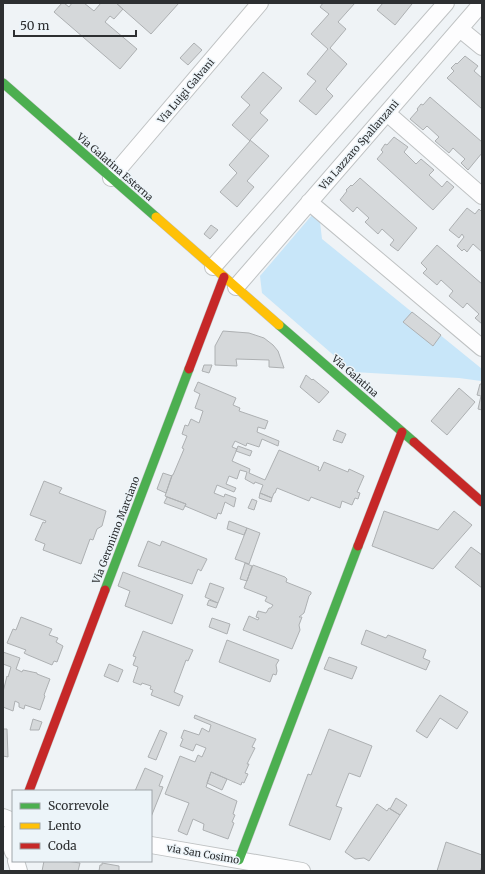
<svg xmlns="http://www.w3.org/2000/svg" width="485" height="874" font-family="Merriweather,serif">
	<rect width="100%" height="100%" fill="#eff3f6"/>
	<!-- green -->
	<path fill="#c8e6f9" d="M312,215l8,7 2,17 160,130 -1,12 -22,-3 -106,-6 -91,-79 -2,-17z"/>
	<!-- building -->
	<path fill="#d5d8da" stroke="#adb0b2" d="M62,3h2l5,4 3,-4h12l10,8 7,-8h15l7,6 -9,10 -4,-3 -5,6 32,27 -17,20 -66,-57z
		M116,3h63l-28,31z
		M323,3h32l-17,19 8,7 -16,19 17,16 -21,25 7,7 -17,19 -17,-14 17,-20 -9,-7 21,-25 -17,-15 18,-20 -9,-7z
		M383,3h27l2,1 -17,21 -18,-15z
		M194,43l8,7 -14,15 -8,-7z
		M465,56l13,10 -4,5 8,7v31l-35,-31 7,-7 -3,-3 5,-5 1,1z
		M263,72l19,16 -22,25 8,7 -18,20 19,16 -22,25 7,6 -17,20 -17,-15 17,-19 -8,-8 21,-24 -18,-16 18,-20 -9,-8z
		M430,97l52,45v11l-14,17 -7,-7 4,-4 -12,-11 -4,5 -14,-12 4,-4 -12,-11 -4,4 -13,-11 8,-9 -1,-1 4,-5 2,1z
		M394,137l14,10 -4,5 12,12 5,-5 13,11 -5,5 13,12 5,-6 7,6 -21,23 -56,-51 6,-7 -2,-2 4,-6 2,1z
		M360,178l57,50 -19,23 -8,-6 4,-5 -12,-11 -4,5 -13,-12 4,-4 -12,-11 -4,5 -13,-12 7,-9 -1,-1 5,-5 1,1z
		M467,208l8,6 4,-5 3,3v40l-9,-8 -6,8 -3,-3 -2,2 -5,-5 7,-9 -2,-3 -3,4 -10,-8z
		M211,225l7,5 -8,9 -6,-5z
		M437,245l45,39v40l-7,-6 4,-4 -12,-11 -4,5 -14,-12 4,-5 -12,-11 -4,5 -14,-12 4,-4 -6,-6z
		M412,312l29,23 -8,11 -30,-24z
		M223,331l26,2 15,5 9,7 5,6 6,17 -15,-1v-7l-33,-1 1,7 -22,-1v-19z
		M204,365h8l-3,8 -7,-2z
		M306,375l6,5 1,-1 16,13 -10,11 -19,-16z
		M198,382l38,16 -3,7 7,3 -1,3 29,10 -3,8 -7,-2 -1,5 22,9 -1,5 -16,-7 -3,8 -12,-4 -1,3 -11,-5 -3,6 5,2 -5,12 18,8 -1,4 16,7 14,-30 40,17 -1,3 2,1 4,-9 24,10 1,-3 15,7 -7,16 3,1 -2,6 -3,-1 -3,7 -10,-4 -2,7 -29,-11 -2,4 -32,-13 -2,5h-1l-2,5 -12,-5 3,-8 -8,-3 -1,2 -9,-5 2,-7 -7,-2 -3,9 -8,-3 -3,8 10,4 -2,4 -17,-7 -3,8 10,4 1,-3 11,4 -2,9 -9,-5 -4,12 -3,-1 -2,6 -31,-13 1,-2 -21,-8 7,-21h1l11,-26 -2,-1 5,-12 -5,-2 3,-9 3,1 3,-7 8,4 4,-12 -8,-3 5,-14 -6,-3z
		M480,384h2v26l-4,-1 3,-13 -4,-1z
		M459,388l16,14 -28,33 -16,-14z
		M337,430l9,4 -4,9 -9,-3z
		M238,446l14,5 -2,5 -14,-5z
		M163,473l9,3 -6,17 -9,-4z
		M44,481l18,7 -3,5 47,18 -4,15 -5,3 -4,11 -3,-1 -9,25 -38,-14 2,-6 -10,-4 8,-18 2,1 1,-2 -16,-6z
		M260,493l12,5 -1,4 -12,-4z
		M167,497l19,7 -3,6 -19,-7z
		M252,499l5,2 -3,9 -6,-2z
		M384,511l54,19 16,-19 18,14 -39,44 -61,-23z
		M229,521l18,7 -3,7 -17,-6z
		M247,528l13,5 -11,31 -14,-5z
		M148,541l12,5 2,-5 45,18 -6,12 -3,-2 -6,15 -54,-18z
		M471,547l11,8v33l-27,-21z
		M245,563l7,3 -5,15 -7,-2z
		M253,565l32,12 2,2 -1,3 25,10v2l-2,2 -5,17 -5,4h3l-3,8 1,5 -8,19 -49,-19 6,-14 9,4 1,-2 -3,-1 2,-6 8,2 3,-5h2l2,-3 -8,-4 2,-4 -23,-9z
		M123,572l60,23 -11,29 -47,-18 5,-15 -12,-5z
		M210,583l14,5 -6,15 -13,-6z
		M209,600l9,3 -2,5 -9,-3z
		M21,617l31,12 -3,6 9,3 -2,4 7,4 -6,16 -3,-1 -2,4 -24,-10 -4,-2 2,-3 -19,-7 6,-14 3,1z
		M212,618l18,6 -3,10 -18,-7z
		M366,630l20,8 2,-3 38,15 -3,8 7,3 -4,9 -65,-26z
		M143,631l50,19 -5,11 -2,-1 -12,32 9,4 -4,10 -28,-11 2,-5 -3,-1 1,-3 -9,-3 -1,2 -8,-3 5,-15 -5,-2 3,-8 -3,-1z
		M227,640l52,20 -3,5 1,6 -1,4 -3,-1 -3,8 -51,-20z
		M3,652l17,6 -4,11 6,3 1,-2 14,3v1l13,5 -6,16 1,1 -5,14 -15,-5 -1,4 -5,-2v-4l-4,-2 -2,10 -10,-4v-15l4,-16 1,1 3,-10 -8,-3z
		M329,657l28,10 -5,12 -28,-10z
		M109,664l14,6 -5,12 -14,-6z
		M440,695l28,17 -11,17 -17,-11 -13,20 -11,-7z
		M195,715l61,24 -4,8 3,1 -8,16h2l-4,9 3,1 -4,9 -2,-1 -1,3 -30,-13 -5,15 31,14 -4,13 2,1 -3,7 2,1 -6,16 -25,-9 1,-6 -11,-5 -6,16 -9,-4 11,-28 -24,-9 15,-38 15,6 3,-7 4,2 4,-9 -10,-4 -3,7 -13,-5 3,-7 -2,-1 3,-8 15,5 3,-7 7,4 2,-7 -17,-7z
		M33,719l9,3 -3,8h-9z
		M3,729h4l1,28 -5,-1z
		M329,729l43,17 -12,31 -11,-4 -13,33 6,2 -12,32 -41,-15 19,-51 3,1z
		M160,730l7,3 -11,27 -8,-3z
		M145,768l18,8 -4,10 4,1 -12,30v-26h-16z
		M211,772l16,7 -5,11 -15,-7z
		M396,798l11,7 -7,10 -10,-6z
		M377,804l10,7 2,-3 11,7 -31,46 -5,-3 -9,1 -10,-7z
		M446,842l36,13v11l-2,5h-43z
		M44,861h22l14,2 -2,8h-36z
		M102,863l17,3v5h-20l1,-6h2z"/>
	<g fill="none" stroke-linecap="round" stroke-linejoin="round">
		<!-- street casing -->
		<g stroke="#bfc2c3" stroke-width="18">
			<path id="street" d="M460,29l22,18
				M387,113l95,83
				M111,178l149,-175
				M309,202l173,146
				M213,267l233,-264
				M236,287l246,-284
				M3,817l10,4
				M13,829l-5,7 5,16
				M151,845l151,26
				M16,861l3,10"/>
		</g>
		<!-- fast casing -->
		<g stroke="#bfc2c3" stroke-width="10">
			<path id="fast" d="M3,83l153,134
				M279,325l135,117
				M105,590l84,-221
				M239,860l119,-314"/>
		</g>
		<!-- slow casing -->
		<g stroke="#bfc2c3" stroke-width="10">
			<path id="slow" d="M156,217l123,108"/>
		</g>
		<!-- jam casing -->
		<g stroke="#bfc2c3" stroke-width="10">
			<path id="jam" d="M189,369l35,-92
				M414,442l68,60
				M358,546l44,-114
				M29,791l76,-201"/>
		</g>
		<!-- street -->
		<use href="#street" stroke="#fdfdfe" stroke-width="16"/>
		<!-- fast -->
		<use href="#fast" stroke="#4caf50" stroke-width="9"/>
		<!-- slow -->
		<use href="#slow" stroke="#ffc107" stroke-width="9"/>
		<!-- jam -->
		<use href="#jam" stroke="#c62828" stroke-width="9"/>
	</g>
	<g text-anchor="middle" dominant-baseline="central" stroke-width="3" stroke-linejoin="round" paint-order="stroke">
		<!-- street labels -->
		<g font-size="10" fill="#2d2f31" stroke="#ecf4f9">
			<text transform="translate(186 91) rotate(-50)">Via Luigi Galvani</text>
			<text transform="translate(359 145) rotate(-49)">Via Lazzaro Spallanzani</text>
			<text transform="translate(115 167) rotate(41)">Via Galatina Esterna</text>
			<text transform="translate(355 376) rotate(41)">Via Galatina</text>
			<text transform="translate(116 530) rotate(-69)">Via Geronimo Marciano</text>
			<text transform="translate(203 854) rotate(10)">via San Cosimo</text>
		</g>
	</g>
	<!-- border -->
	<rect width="485" height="874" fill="none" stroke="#2d2f31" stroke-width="8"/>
	<!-- legend -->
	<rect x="12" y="790" width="140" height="72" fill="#ecf4f9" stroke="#a0a5a9"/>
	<rect x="20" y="803" width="20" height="6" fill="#4caf50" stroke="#a0a5a9"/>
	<text x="48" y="810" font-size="12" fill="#2d2f31">Scorrevole</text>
	<rect x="20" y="823" width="20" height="6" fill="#ffc107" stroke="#a0a5a9"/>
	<text x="48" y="830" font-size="12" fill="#2d2f31">Lento</text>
	<rect x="20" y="843" width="20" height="6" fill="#c62828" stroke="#a0a5a9"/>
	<text x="48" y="850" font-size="12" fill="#2d2f31">Coda</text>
	<!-- scale -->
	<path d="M14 30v6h122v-6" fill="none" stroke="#2d2f31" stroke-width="2"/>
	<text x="20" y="30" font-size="12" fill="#2d2f31" stroke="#ecf4f9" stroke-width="3" paint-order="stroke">50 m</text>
</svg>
